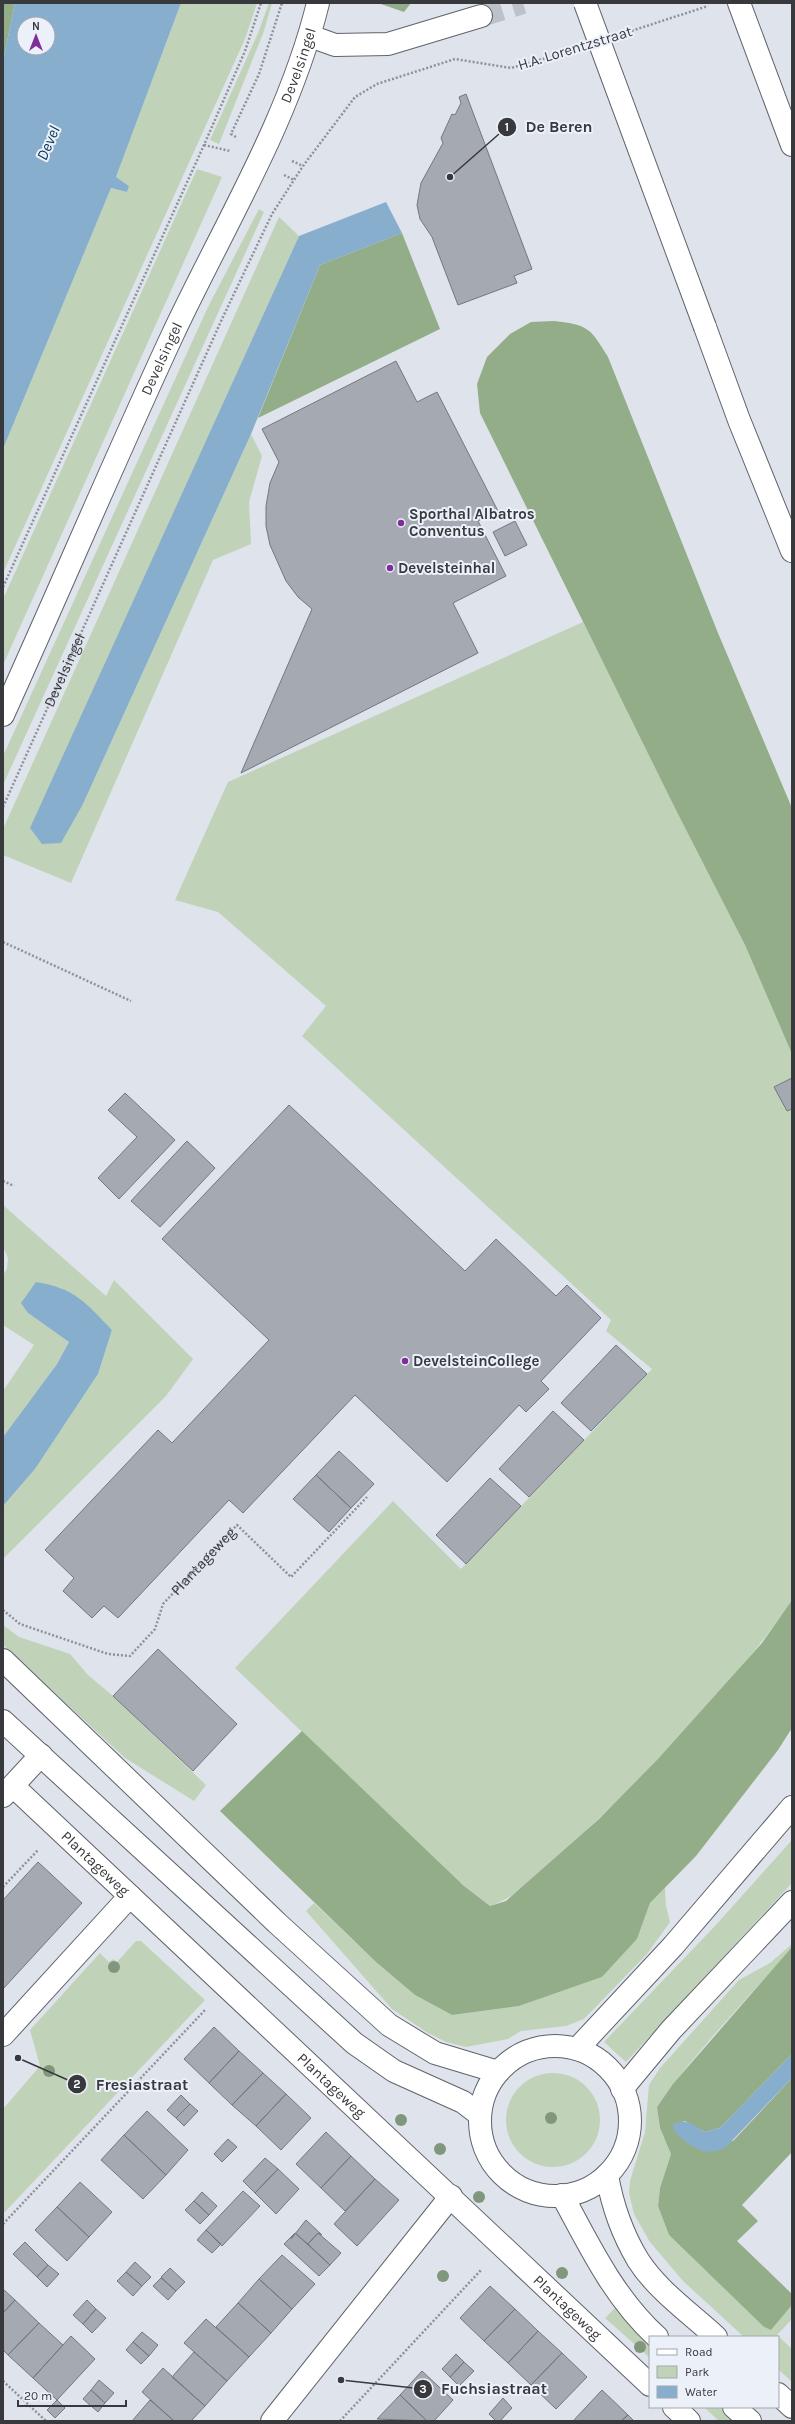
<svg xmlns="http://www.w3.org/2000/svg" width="795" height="2424" font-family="Karla,sans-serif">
	<rect width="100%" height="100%" fill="#dee3ec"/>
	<!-- green -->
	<path fill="#c0d3b8" d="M181,3h76l-12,36 -242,534v-124l108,-261 16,4 2,-6 -13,-9z
		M269,3h3l-8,28 -45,113 -9,-4 48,-107z
		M197,169l25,8 -219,488v-66z
		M259,209l5,3 -261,573v-29l205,-449z
		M279,217l20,19 -268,592 52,-24 168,-370 11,22 -13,46 2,42 -38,16 -142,323 -68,-28v-26z
		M583,622l162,323 47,109v546c-62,90 -145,175 -225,248 -23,21 -47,48 -77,58l-26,-20 -229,-218 158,-167 68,68 191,-200 -46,-38 5,-11 -309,-284 24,-30 -108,-94 -43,-12 53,-118z
		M3,1205l103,91 8,-16 79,79 -27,37 -163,163v-53l32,-37 63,-95 14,-44 -51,-42 -25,-6 -8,31 41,29 -12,22 -54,73v-46l31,-46 -31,-20v-50l4,-6 1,-11 -5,-11z
		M3,1625l16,12 51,17 18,21 25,21 93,89 -12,16 -69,-43 -122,-113z
		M792,1840v43l-166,179 -22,-20 110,-115z
		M665,1887l1,19 4,16 -23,32 -63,65 -18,7 -45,5 -13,8 -42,8 -20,-5 -18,-9 -36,-24 -86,-98 8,-8 62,59 39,33 37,20 67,-9 83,-29 35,-38 13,-36z
		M136,1941h5l64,59 -202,214v-105l37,-43 -10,-36 70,-77 9,9 4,-3 4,3z
		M792,1944v3c-45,53 -96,103 -135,160l3,21 11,26 -11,34 -2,18 11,29 95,92 7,3 21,-25v14l-15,16 15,14v33l-14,-13v-32h-34l-61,-56 -33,-39 -16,-28 -5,-21 1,-12 15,-49 4,-47 11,-17 79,-88 31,-17z
		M506 2120a47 47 0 1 1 94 0a47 47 0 1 1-94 0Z
		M616,2307l34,32v19l-45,-40z
		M704,2407h18l14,14h-17z"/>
	<!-- forest -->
	<path fill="#92ad87" d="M3,3h12l-12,58z
		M378,3h33l-7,9z
		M402,233l38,96 -182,89 62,-153z
		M554,321c35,4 36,7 54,36l110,276 74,175v246l-47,-109 -70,-137 -195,-395 -3,-29 10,-27 23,-23 21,-12z
		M792,1600v128l-14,22 -82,106 -46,47 -13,36 -35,38 -83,29 -67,9 -37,-20 -39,-33 -156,-151 82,-80 162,155 26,20 16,-5 93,-82 59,-60 104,-116z
		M792,1947v107l-72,74 -15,4 -20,-11 -12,4 60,16 59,-63v74l-50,53 16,16 -21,20 55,53v11l-21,25 -7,-3 -95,-92 -11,-29 2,-18 11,-34 -11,-26 -3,-21 16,-23z"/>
	<!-- water -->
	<path fill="#88aecd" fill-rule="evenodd" d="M15,3h166l-65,174 13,9 -2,6 -16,-4 -108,261v-388zM24,24h24v24h-24z
		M386,202l16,31 -82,32 -69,169 -168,370 -22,39 -19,1 -12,-16 269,-592z
		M36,1282c39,6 50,21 76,48l-14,44 -63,95 -32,37v-69l54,-73 12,-22 -41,-29 -7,-10z
		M792,2054v24l-67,70c-21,10 -36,-2 -51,-17l-1,-6c11,-9 22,1 32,7l15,-4z"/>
	<!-- building -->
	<path fill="#a5a9b2" stroke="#73777f" d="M466,94l66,175 -18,7 3,7 -59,22 -26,-68 -12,-18 -3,-14 4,-22 22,-40 -2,-5 11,-24 3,1 6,-12 -2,-6z
		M396,361l21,41 20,-10 61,119 -20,10 28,55 -53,27 25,50 -237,120 71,-164 -14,-12 -12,-16 -16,-36 -4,-19v-20l4,-23 9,-21 -17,-33z
		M515,521l12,24 -22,11 -12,-24z
		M792,1078v31l-5,2 -13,-24z
		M125,1093l50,47 -56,59 -21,-21 39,-41 -29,-27z
		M289,1105l176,166 31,-32 60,57 11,-11 34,33 -60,63 8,8 -23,23 -7,-7 -72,77 -92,-87 -112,118 -14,-13 -111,118 -14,-12 -12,12 -29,-27 11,-13 -29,-28 113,-120 14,13 97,-103 -107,-101z
		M187,1141l28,27 -55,59 -29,-26z
		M616,1345l31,29 -56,57 -30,-28z
		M553,1411l31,29 -55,57 -30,-28z
		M339,1451l35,33 -23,24 -35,-33z
		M316,1475l35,33 -22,24 -36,-33z
		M490,1478l31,28 -55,58 -30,-29z
		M158,1649l79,75 -44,47 -80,-75z
		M38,1862l44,41 -79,86v-89z
		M214,2027l25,24 -30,32 -25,-24z
		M239,2051l24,22 -31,32 -23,-22z
		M263,2073l23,21 -30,32 -24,-21z
		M286,2094l25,24 -30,32 -25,-24z
		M181,2095l9,9 -14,14 -9,-8z
		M190,2104l8,7 -14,15 -8,-8z
		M147,2111l41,39 -22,25 -42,-40z
		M326,2132l25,24 -30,32 -25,-24z
		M124,2135l42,40 -23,24 -42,-39z
		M228,2139l9,8 -15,15 -8,-8z
		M351,2156l24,23 -30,32 -24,-23z
		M265,2158l13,11 -23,24 -12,-12z
		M278,2169l21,20 -23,25 -21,-21z
		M375,2179l24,21 -42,46 -23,-22z
		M80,2182l32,30 -23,25 -32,-30z
		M243,2191l17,15 -38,40 -16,-16z
		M202,2192l15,14 -8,9 -15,-14z
		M194,2201l15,14 -9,9 -15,-14z
		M57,2207l32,30 -22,24 -32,-31z
		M306,2220l16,15 -4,-2 -10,11 -13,-11 -4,6z
		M206,2230l15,14 -9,9 -15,-13z
		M295,2233l35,32 -11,11 -35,-32z
		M318,2233l23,20 -11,12 -22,-21z
		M25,2242l23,23 -11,12 -24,-23z
		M282,2255l33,29 -23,25 -33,-30z
		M135,2262l16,15 -9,9 -16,-14z
		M48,2265l11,9 -12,13 -10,-10z
		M170,2268l15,14 -9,9 -15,-14z
		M126,2272l16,14 -9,10 -16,-15z
		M161,2278l15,13 -8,9 -15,-14z
		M259,2279l33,30 -21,24 -33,-30z
		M490,2286l25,23 -31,32 -24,-23z
		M3,2289l12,11 -12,13z
		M15,2300l24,23 -31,32 -5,-5v-37z
		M87,2300l9,9 -13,15 -10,-9z
		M238,2303l33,30 -22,24 -33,-30z
		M96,2309l10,9 -14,15 -9,-9z
		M515,2309l23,22 -30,32 -24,-22z
		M206,2319l43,38 -22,24 -43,-38z
		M39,2323l24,22 -30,33 -25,-23z
		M538,2331l24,22 -31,32 -23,-22z
		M142,2332l16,13 -9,11 -16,-14z
		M71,2336l24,23 -38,41 -24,-22z
		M133,2342l16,14 -8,8 -15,-14z
		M194,2352l33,29 -22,25 -33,-29z
		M562,2353l25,24 -31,32 -25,-24z
		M456,2354l8,8 -14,15 -8,-8z
		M464,2362l10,9 -15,15 -9,-9z
		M163,2368l42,38 -14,15h-17l-32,-29z
		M422,2371l31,29 -19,21h-7l-27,-26z
		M99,2380l15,13 -9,10 -14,-13z
		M91,2390l14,13 -7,9 -15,-13z
		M602,2390l26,25 -7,6h-48z
		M400,2395l27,26 -50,-2z
		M503,2398l9,10 -12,13h-4l-7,-7z
		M57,2400l8,8 -10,10 -8,-8z
		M150,2400l24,21h-42z
		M628,2415l6,6h-13z"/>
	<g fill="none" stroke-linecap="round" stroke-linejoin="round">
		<!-- secondary-tunnel -->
		<path stroke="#bdc1c9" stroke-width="22" stroke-dasharray="22 11" stroke-linecap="butt" d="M481,16l42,-13"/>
		<!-- street casing -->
		<g stroke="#5f636b" stroke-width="24">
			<g id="street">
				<path id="s3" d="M13,1786l637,599"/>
				<path d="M3,1796l38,-41"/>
				<path d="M3,2035l127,-139"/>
				<path d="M674,2407l15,14"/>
				<path d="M272,2421l179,-225"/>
			</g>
		</g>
		<!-- secondary casing -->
		<g stroke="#5f636b" stroke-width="24">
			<g id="secondary">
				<path d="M310,36l25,9 53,-1 93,-28"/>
				<path id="s4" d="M3,715c57,-126 111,-254 169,-379 51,-109 117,-215 146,-333"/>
				<path d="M3,1660l274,263 112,102 46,28 63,19"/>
				<path d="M3,1721l351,322 40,28 69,31 17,13"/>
				<circle cx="555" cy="2121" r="75"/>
				<path d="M607,2175c5,29 16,60 31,85 19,30 52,53 78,77"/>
				<path d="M562,2195c27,50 52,103 95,142"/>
				<path d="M778,2394l14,13"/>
				<path d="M734,2407l16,14"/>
			</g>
		</g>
		<!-- highway casing -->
		<g stroke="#5f636b" stroke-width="24">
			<path id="highway" d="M739,3l53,142
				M705,327l34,93 53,131
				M577,2049l96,-103 119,-139
				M622,2089l49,-59 121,-128"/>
		</g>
		<!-- path -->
		<g stroke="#8e9197" stroke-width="2.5" stroke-dasharray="2 2" stroke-linecap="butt">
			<path d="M628,32l80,-26"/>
			<path d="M236,137l-5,-3 28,-60 23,-71"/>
			<path d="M204,145l26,6"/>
			<path d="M292,161l11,5"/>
			<path d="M284,175l10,5"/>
			<path d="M3,587l201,-442 41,-94 16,-48"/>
			<path id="s1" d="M3,807l219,-488 50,-105 31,-48 52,-69 22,-13 78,-25 56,9 60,-17"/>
			<path d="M3,942l128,59"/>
			<path d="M3,1181l11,5"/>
			<path id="s2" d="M3,1610l17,14 88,30 22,2 25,-27 8,-25 74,-79 54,52 76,-80"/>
			<path d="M3,1887l35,-37"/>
			<path d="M3,2224l203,-215"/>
			<path d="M3,2381l43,40"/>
			<path d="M340,2421l142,-152"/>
		</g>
		<!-- street -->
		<use href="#street" stroke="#fff" stroke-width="22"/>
		<!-- secondary -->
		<use href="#secondary" stroke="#fff" stroke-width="22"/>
		<!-- highway -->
		<use href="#highway" stroke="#fff" stroke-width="22"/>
		<!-- highway-bridge casing -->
		<g stroke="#5f636b" stroke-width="24" stroke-linecap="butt">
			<path id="highway-bridge" d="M585,3l120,324"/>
		</g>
		<!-- highway-bridge -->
		<use href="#highway-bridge" stroke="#fff" stroke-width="22"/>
	</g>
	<!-- trees -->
	<g fill="#80967d">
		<circle cx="114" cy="1967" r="6"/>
		<circle cx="49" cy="2071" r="6"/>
		<circle cx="551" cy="2118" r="6"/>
		<circle cx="401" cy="2120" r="6"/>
		<circle cx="440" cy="2149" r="6"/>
		<circle cx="479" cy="2197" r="6"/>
		<circle cx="562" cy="2273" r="6"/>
		<circle cx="443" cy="2276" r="6"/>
		<circle cx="640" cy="2347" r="6"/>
	</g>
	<!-- markers -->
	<g fill="#802d9c" stroke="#ebf0f9" stroke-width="1.5">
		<circle cx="401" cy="523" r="4"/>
		<circle cx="390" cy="568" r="4"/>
		<circle cx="405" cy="1361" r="4"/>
	</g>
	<g text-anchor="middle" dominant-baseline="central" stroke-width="4" stroke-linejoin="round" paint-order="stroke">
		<!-- street labels -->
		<g font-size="15" fill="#38393d" stroke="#ebf0f9">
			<text transform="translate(575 48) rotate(-17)">H.A. Lorentzstraat</text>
			<text stroke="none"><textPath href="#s4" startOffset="714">Develsingel</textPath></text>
			<text stroke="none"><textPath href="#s4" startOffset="390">Develsingel</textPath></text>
			<text stroke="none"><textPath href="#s1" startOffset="150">Develsingel</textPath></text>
			<text stroke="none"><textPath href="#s2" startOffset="259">Plantageweg</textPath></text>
			<text stroke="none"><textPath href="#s3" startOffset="113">Plantageweg</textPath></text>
			<text stroke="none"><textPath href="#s3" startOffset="437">Plantageweg</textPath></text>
			<text stroke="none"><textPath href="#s3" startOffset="761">Plantageweg</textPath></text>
		</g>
		<!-- poi labels -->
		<g font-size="15" font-weight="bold" fill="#38393d" stroke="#ebf0f9" text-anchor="start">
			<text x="409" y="514">Sporthal Albatros<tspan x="409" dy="17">Conventus</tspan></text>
			<text x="398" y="568">Develsteinhal</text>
			<text x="413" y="1361">DevelsteinCollege</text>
		</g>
		<!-- water labels -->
		<g font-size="16" font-style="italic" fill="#0a3857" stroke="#ebf0f9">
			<text transform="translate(48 143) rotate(-67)">Devel</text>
		</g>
	</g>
	<!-- callouts -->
	<path fill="none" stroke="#38393d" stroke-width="1.5" d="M450 177L507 127M18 2058L77 2084M341 2380L423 2389"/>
	<g fill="#38393d" stroke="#ebf0f9" stroke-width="1.5">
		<circle cx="450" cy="177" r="4"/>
		<circle cx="18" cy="2058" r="4"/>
		<circle cx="341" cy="2380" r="4"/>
		<circle cx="507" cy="127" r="10"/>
		<circle cx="77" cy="2084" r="10"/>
		<circle cx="423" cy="2389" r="10"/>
	</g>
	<g font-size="12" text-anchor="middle" font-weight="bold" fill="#fff">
		<text x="507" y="131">1</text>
		<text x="77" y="2088">2</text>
		<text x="423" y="2393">3</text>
	</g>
	<g font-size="16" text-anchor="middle" font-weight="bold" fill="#38393d" stroke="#ebf0f9" stroke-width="4" stroke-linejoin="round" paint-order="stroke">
		<text x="559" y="132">De Beren</text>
		<text x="142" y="2090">Fresiastraat</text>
		<text x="494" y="2394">Fuchsiastraat</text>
	</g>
	<!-- border -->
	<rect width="795" height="2424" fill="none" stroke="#38393d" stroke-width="8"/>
	<!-- legend -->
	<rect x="649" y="2336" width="130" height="72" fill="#ebf0f9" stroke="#a3a7ae"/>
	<rect x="657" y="2349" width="20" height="6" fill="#ffffff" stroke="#a3a7ae"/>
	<text x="685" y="2356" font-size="12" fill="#38393d">Road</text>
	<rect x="657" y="2366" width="20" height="12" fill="#c0d3b8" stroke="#a3a7ae"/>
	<text x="685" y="2376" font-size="12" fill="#38393d">Park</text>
	<rect x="657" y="2386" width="20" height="12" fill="#88aecd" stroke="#a3a7ae"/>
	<text x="685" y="2396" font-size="12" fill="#38393d">Water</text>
	<!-- north arrow -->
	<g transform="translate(36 36)"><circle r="19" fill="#ebf0f9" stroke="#a3a7ae"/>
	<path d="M0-3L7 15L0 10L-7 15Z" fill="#802d9c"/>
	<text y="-6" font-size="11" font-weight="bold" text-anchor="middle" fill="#38393d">N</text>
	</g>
	<!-- scale -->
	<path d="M18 2400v6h108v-6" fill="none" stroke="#38393d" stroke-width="2"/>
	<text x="24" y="2400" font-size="12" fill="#38393d" stroke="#ebf0f9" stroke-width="3" paint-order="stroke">20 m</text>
</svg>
